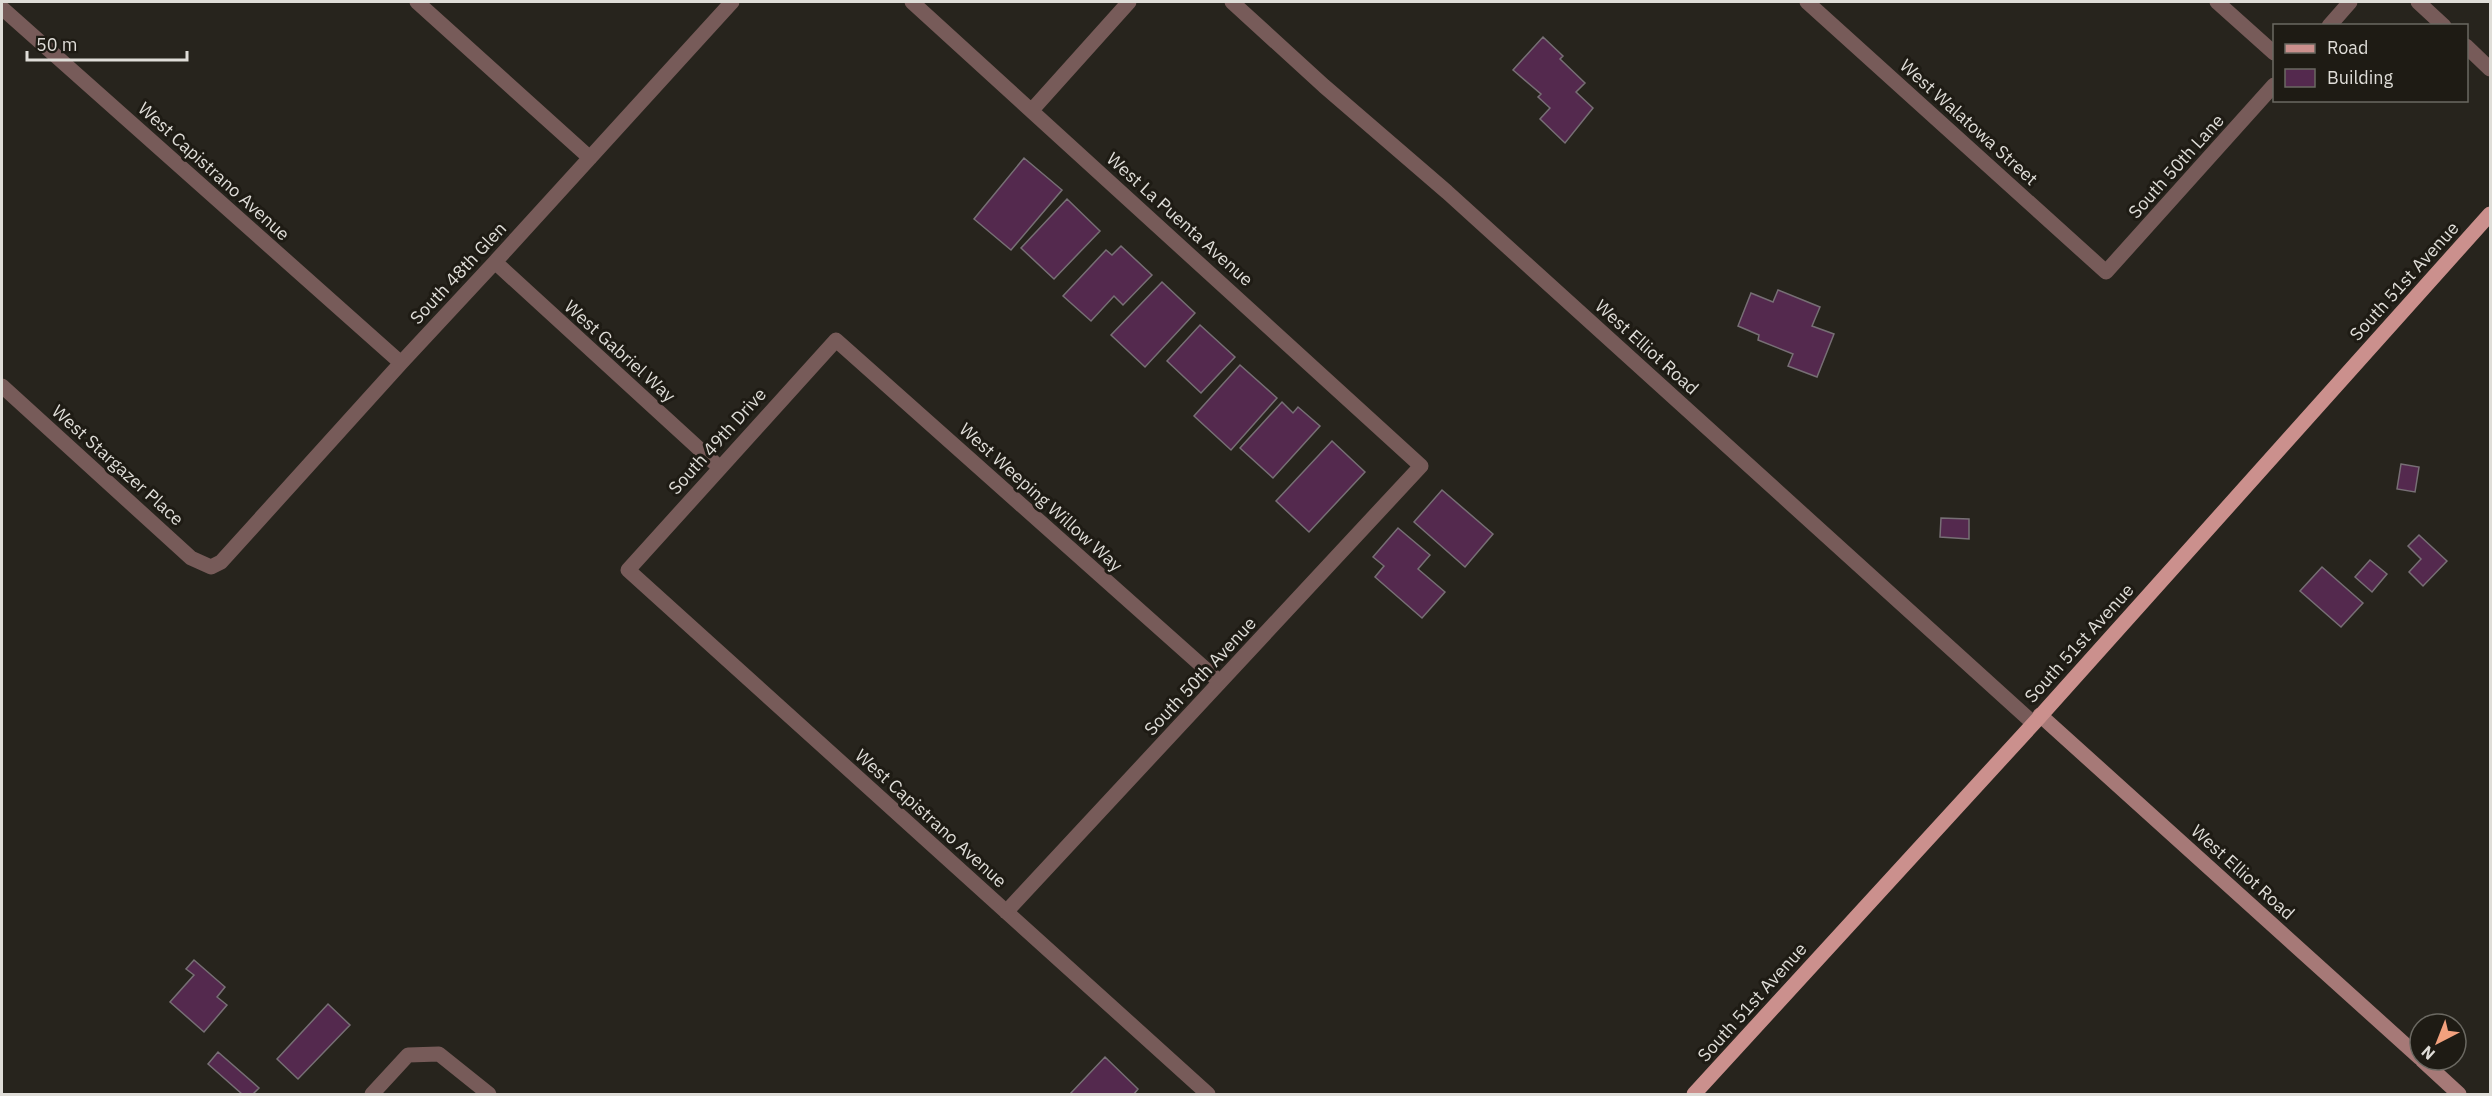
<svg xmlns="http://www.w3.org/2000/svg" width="2492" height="1096" font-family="'IBM Plex Sans',sans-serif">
	<rect width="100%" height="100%" fill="#27241d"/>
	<!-- building -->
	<path fill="#54294e" stroke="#776f75" stroke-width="1.5" d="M1543,37l20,19 -3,3 25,24 -9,9 17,16 -28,35 -25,-24 10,-11 -12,-11 3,-3 -28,-24z
		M1024,158l38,32 -51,60 -37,-31z
		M1067,199l33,32 -46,48 -33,-31z
		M1121,246l31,29 -29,30 -9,-9 -23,25 -28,-25 43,-46 6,5z
		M1162,282l33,31 -50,54 -34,-32z
		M1778,290l42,17 -8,19 22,8 -17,43 -29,-11 5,-12 -35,-14 1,-5 -21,-9 13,-33 22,9z
		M1200,325l35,32 -34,36 -34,-32z
		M1240,365l37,33 -46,52 -37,-34z
		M1282,402l11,11 5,-6 22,19 -47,52 -33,-30z
		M1332,441l33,31 -56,60 -33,-31z
		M2401,464l18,3 -4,25 -18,-3z
		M1442,490l51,44 -28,33 -51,-45z
		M1941,518l28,1v20l-29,-2z
		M1398,528l32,27 -12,14 27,23 -23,26 -47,-41 9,-11 -11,-9z
		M2419,535l28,26 -24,25 -14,-14 12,-13 -13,-13z
		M2370,560l17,14 -15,18 -17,-15z
		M2322,567l41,36 -22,24 -41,-36z
		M194,960l31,27 -8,10 10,8 -23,27 -34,-30 24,-27 -8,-6z
		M328,1004l22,21 -52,54 -21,-20z
		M218,1052l41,36 -6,6h-11l-34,-30z
		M1105,1057l33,32 -4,5h-64z"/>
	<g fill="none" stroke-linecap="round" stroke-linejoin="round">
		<!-- minor -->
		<path stroke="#775b59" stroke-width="15" d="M417,2l173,156
			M912,2l509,464 -415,446
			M1232,2l92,84 123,106 586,531
			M1807,2l299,270 168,-187
			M2217,2l57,51
			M2418,2l26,24
			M2,8l399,355
			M2329,26l21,-24
			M2466,46l24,23
			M1032,110l97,-108
			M495,262l224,205
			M2,386l189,172 20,9 10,-5 180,-199 94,-101 237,-260
			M372,1094l36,-39 31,-1 50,40
			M1208,1094l-580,-524 208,-230 384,342"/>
		<!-- secondary -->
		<path stroke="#a67977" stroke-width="15" d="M2040,715l380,343
			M2422,1060l37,34"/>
		<!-- primary -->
		<path stroke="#cb908d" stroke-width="15" d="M1694,1094l341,-372 455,-508"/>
	</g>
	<g text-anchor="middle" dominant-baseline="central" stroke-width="6" stroke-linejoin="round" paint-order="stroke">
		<!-- street labels -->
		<g font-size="18" fill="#dfddd8" stroke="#1e1b14">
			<text transform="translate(1969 122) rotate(42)">West Walatowa Street</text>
			<text transform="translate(2176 166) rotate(-48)">South 50th Lane</text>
			<text transform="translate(214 171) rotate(42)">West Capistrano Avenue</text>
			<text transform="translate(1180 219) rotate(42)">West La Puenta Avenue</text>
			<text transform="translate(458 273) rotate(-47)">South 48th Glen</text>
			<text transform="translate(2404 281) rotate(-48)">South 51st Avenue</text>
			<text transform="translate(1647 347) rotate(42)">West Elliot Road</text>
			<text transform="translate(620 351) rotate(42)">West Gabriel Way</text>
			<text transform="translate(717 441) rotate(-48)">South 49th Drive</text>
			<text transform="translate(118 465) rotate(42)">West Stargazer Place</text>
			<text transform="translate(1041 497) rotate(42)">West Weeping Willow Way</text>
			<text transform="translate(2079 643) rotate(-48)">South 51st Avenue</text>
			<text transform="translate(1200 676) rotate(-47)">South 50th Avenue</text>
			<text transform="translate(931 818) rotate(42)">West Capistrano Avenue</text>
			<text transform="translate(2243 872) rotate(42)">West Elliot Road</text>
			<text transform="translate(1752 1002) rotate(-48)">South 51st Avenue</text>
		</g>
	</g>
	<!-- border -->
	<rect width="2492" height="1096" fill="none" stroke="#dfddd8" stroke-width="6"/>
	<!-- legend -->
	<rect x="2273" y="24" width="195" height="78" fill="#1e1b14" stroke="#6b6962" stroke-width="1.5"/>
	<rect x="2285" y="44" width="30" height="9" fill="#cb908d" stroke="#6b6962" stroke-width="1.5"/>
	<text x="2327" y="54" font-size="18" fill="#dfddd8">Road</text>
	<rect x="2285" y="69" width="30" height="18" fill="#54294e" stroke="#6b6962" stroke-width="1.5"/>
	<text x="2327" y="84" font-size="18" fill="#dfddd8">Building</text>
	<!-- north arrow -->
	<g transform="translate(2438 1042) rotate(222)"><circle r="28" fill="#1e1b14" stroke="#6b6962" stroke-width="1.5"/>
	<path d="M0-4.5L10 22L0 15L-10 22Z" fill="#f2a17e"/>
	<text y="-9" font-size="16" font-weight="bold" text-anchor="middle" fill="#dfddd8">N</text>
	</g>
	<!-- scale -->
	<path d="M27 51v9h160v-9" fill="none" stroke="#dfddd8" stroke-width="3"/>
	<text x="36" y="51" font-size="18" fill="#dfddd8" stroke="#1e1b14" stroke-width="4.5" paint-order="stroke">50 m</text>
</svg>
